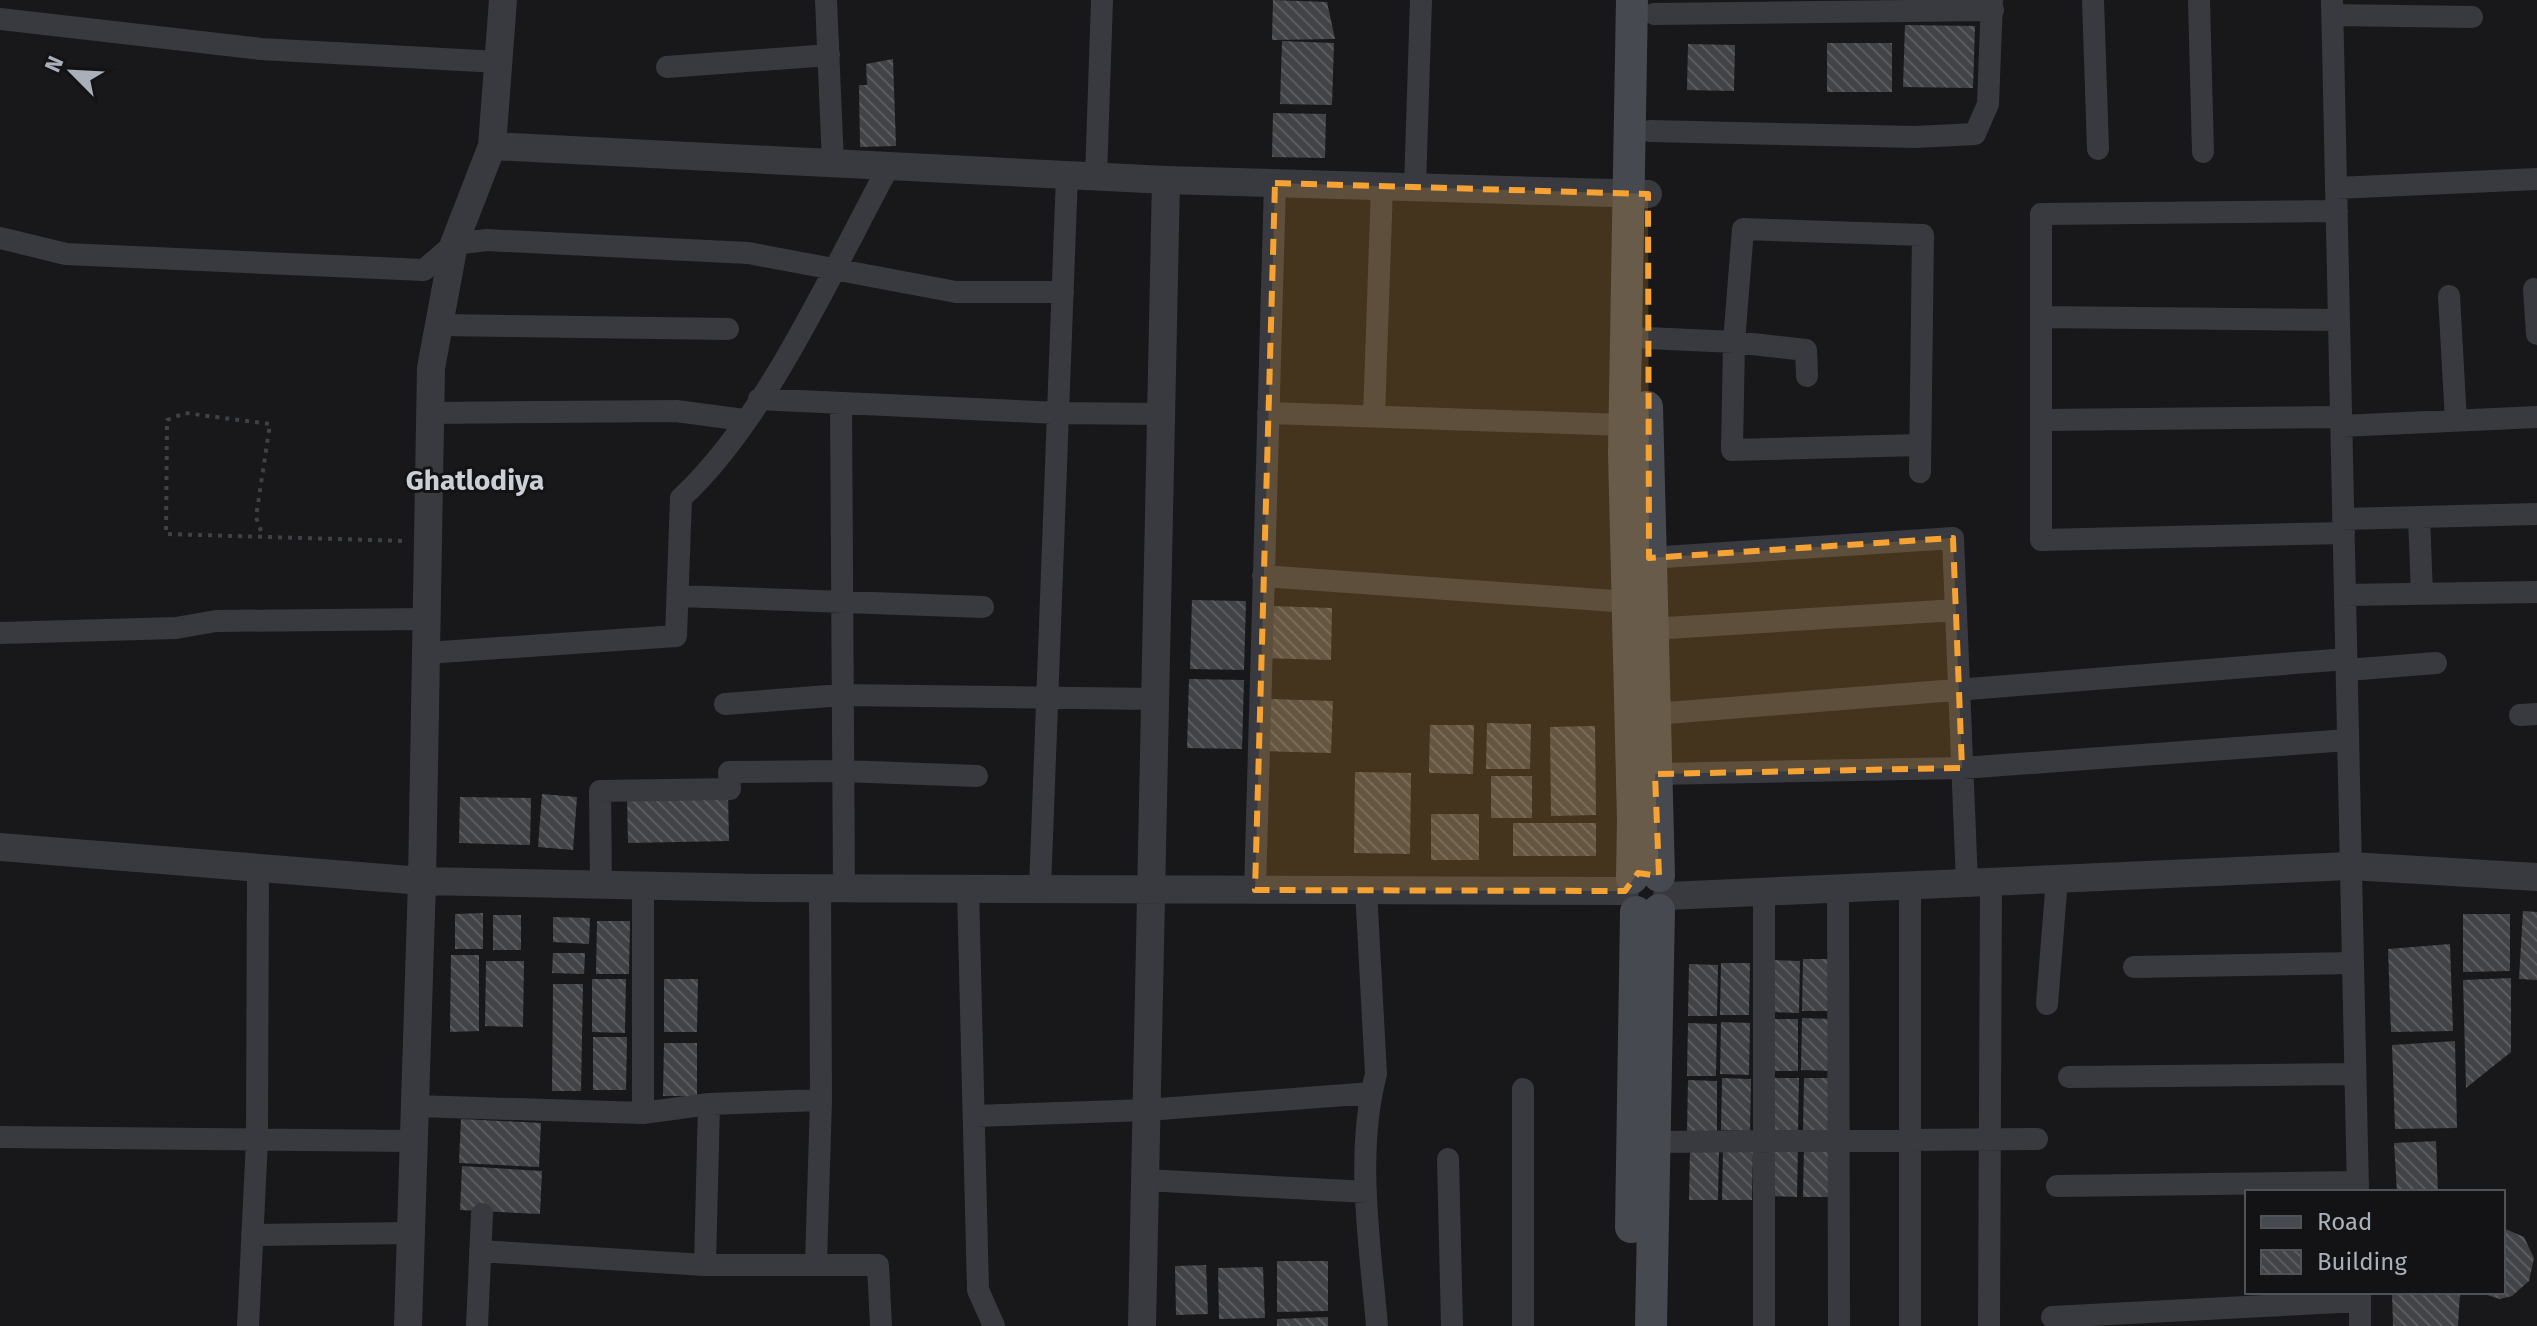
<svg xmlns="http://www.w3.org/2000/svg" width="2537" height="1326" font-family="'Fira Sans',sans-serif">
	<defs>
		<pattern id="building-back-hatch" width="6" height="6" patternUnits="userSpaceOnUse" patternTransform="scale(2)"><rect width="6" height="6" fill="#424347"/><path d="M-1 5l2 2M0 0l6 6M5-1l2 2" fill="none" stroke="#5b5c5f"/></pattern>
	</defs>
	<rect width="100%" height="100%" fill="#18181a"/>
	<!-- building -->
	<path fill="url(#building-back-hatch)" d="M1273,0l54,2 8,37 -63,1z
		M1905,25l70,1 -2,62 -70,-1z
		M1282,41l52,2 -2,62 -52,-1z
		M1827,43h65v49h-65z
		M1688,44l47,1 -1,46 -47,-1z
		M893,59l3,87 -36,1 -1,-62h8l-1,-21z
		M1273,113l53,1 -1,44 -53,-1z
		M1192,600l54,1 -2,69 -54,-1z
		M1266,606l66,2 -1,52 -67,-2z
		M1189,679l55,1 -2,69 -55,-1z
		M1266,699l67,2 -2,52 -66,-2z
		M1487,723l44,1 -1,45h-44z
		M1430,725h44l-1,49 -44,-1z
		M1595,726l1,89 -45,1 -1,-89z
		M1355,772l56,1 -1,81 -56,-1z
		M1491,776h41v42h-41z
		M542,794l35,3 -4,53 -35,-3z
		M728,794l1,47 -101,2 -1,-46z
		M460,797l71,1 -1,47 -71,-2z
		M1431,814h48v46h-48z
		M1513,823h83v33h-83z
		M2523,911l14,1v68l-18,-1z
		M483,913v36h-28v-35z
		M2463,914h47v57l-47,1z
		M493,915h28v35h-28z
		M553,917l37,1 -1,26 -36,-2z
		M597,921h33l-1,53h-33z
		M2450,944l3,87 -62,1 -3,-83z
		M553,953h32l-1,21 -32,-1z
		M451,955h28v76l-29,1z
		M1803,959h29v52h-30z
		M1771,960l29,1 -1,52 -29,-1z
		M486,961h38l-1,66 -38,-1z
		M1721,963h29l-1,52h-29z
		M1689,964l29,1 -1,51h-29z
		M2511,978v74l-45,36 -3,-108z
		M592,979h34l-1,54 -33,-1z
		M664,979h34l-1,53h-33z
		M553,984h30l-2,107h-29z
		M1802,1018l29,1v52l-30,-1z
		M1769,1019h29v52h-30z
		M1721,1022l29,1 -1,52 -29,-1z
		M1688,1023l29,1 -1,52h-29z
		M593,1037h34l-1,53h-33z
		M2455,1041l2,87 -62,1 -3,-84z
		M664,1043h33v53h-34z
		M1722,1078l29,1 -1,52 -29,-1z
		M1770,1078h29l-1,52h-29z
		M1804,1078h29l-1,52h-29z
		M1688,1080l29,1v51h-30z
		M461,1119l80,4 -2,44 -80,-4z
		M2436,1141l2,51h-41l-3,-49z
		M1769,1145h29l-1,52 -29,-1z
		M1804,1145h30l-1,52h-30z
		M1723,1147l30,1 -1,52h-30z
		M1690,1148h29l-1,52h-29z
		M462,1166l80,5 -2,43 -80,-4z
		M2503,1228l21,9 10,21 -5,23 -17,15 -12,3 -23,-7h26z
		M1277,1261h51v50l-51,1z
		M1206,1265l2,49 -32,1 -1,-49z
		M1263,1267l2,51 -46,1 -1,-51z
		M2392,1292h68l-2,34h-65z
		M1328,1317v9h-51v-7z"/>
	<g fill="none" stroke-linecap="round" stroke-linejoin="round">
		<!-- path -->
		<path stroke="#3e4146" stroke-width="4" stroke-dasharray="4 6" stroke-linecap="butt" d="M261,531l-5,-14 14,-93 -85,-11 -18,7 -1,114 240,7"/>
		<!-- minor -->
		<path stroke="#383a3f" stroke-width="22" d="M826,0l7,163
			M2093,0l5,149
			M2199,0l4,152
			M2332,0l26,1192
			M1654,14l339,-4
			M2332,15l140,2
			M0,19l261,30 237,13
			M667,67l162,-12
			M1650,131l265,6 60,-3 13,-30 4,-104
			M1096,177l6,-177
			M1415,187l6,-187
			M2336,188l201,-9
			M2337,211l-296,3v326l303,-7
			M0,238l66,16 358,16 30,-26 33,-4 261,13 208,39h107
			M2534,289l3,45
			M2449,296l7,125
			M2041,317l298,3
			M439,325l289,4
			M1647,338l87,4 9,-113 180,6 -3,237
			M1807,376l-1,-26 -72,-8 -2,108 187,-5
			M759,399l299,14 104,1
			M841,403l3,485
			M430,413l246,-2 68,9
			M1268,413l357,12
			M1374,416l8,-230
			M2041,420l300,-3
			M2341,426l196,-9
			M2419,517l3,77
			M2343,519l194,-5
			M1649,558l304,-20 14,345
			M1263,576l365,26
			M2345,595l192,-3
			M678,596l305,11
			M1651,629l305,-19
			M0,633l176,-5 40,-7 211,-2
			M426,653l250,-17 5,-138c85,-78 152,-229 208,-332
			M2347,670l89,-7
			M725,704l117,-9 314,4
			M1654,714l692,-55
			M2520,715l17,-1
			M1655,774l307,-6 386,-28
			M601,885l-1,-94 130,-2 -1,-17 114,-1 134,5
			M1910,885v441
			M1838,888l1,438
			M968,889l10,401 16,36
			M1040,889l27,-714
			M1255,890l20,-707
			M1366,890l10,184c-21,80 -6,170 1,252
			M1764,891v435
			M2134,967l219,-4
			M2047,1004l10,-125
			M2069,1077l286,-3
			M415,1106l228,7v-227
			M643,1113l66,-9 112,-4
			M976,1116l171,-6 224,-17
			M0,1137l414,4
			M1654,1142l383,-3
			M1448,1159l4,167
			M1146,1180l220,12
			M2057,1186l301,-4
			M252,1235l159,-2
			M480,1251l225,14h173l3,61
			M816,1263l5,-163 -1,-212
			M705,1265l4,-161
			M2360,1292v34
			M2052,1317l308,-16
			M248,1326l9,-186 1,-272
			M477,1326l5,-112
			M1523,1326v-237
			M1989,1326l2,-444"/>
		<!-- tertiary -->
		<path stroke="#383a3f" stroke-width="28" d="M503,0l-11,146 674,34 482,14
			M0,847l422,34 338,7 865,3
			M1667,896l684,-30 186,11
			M408,1326l14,-445 9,-513 23,-124 38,-98
			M1142,1326l24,-1146"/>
		<!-- secondary -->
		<path stroke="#46494f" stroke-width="32" d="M1647,407l12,469
			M1632,878l1,-58 -9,-368 8,-452
			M1631,1227l5,-315
			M1651,1326l8,-416"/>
	</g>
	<!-- marked area -->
	<path fill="#f6a333" fill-opacity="0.2" stroke="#f6a333" stroke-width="6" stroke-dasharray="16 10" stroke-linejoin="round" d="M1275,183l373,11 1,364 304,-20 9,230 -307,6 4,102 -21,-3 -13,18 -370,-1z"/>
	<g text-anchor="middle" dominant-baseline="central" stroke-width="6" stroke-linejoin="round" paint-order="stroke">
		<!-- district labels -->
		<g font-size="28" font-weight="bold" fill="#cbcfd6" stroke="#131315">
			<text x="475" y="480">Ghatlodiya</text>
		</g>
	</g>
	<!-- legend -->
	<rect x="2245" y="1190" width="260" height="104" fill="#131315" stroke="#4f5257" stroke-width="2"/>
	<rect x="2261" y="1216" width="40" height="12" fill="#46494f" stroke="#4f5257" stroke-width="2"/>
	<text x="2317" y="1230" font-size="24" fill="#aab0ba">Road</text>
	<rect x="2261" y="1250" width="40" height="24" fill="url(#building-back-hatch)" stroke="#4f5257" stroke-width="2"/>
	<text x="2317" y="1270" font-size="24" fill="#aab0ba">Building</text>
	<!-- north arrow -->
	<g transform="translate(72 72) rotate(294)" stroke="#131315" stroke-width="6" paint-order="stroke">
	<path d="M0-6L14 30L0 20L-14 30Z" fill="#aab0ba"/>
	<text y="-12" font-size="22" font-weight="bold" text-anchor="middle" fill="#aab0ba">N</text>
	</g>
</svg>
